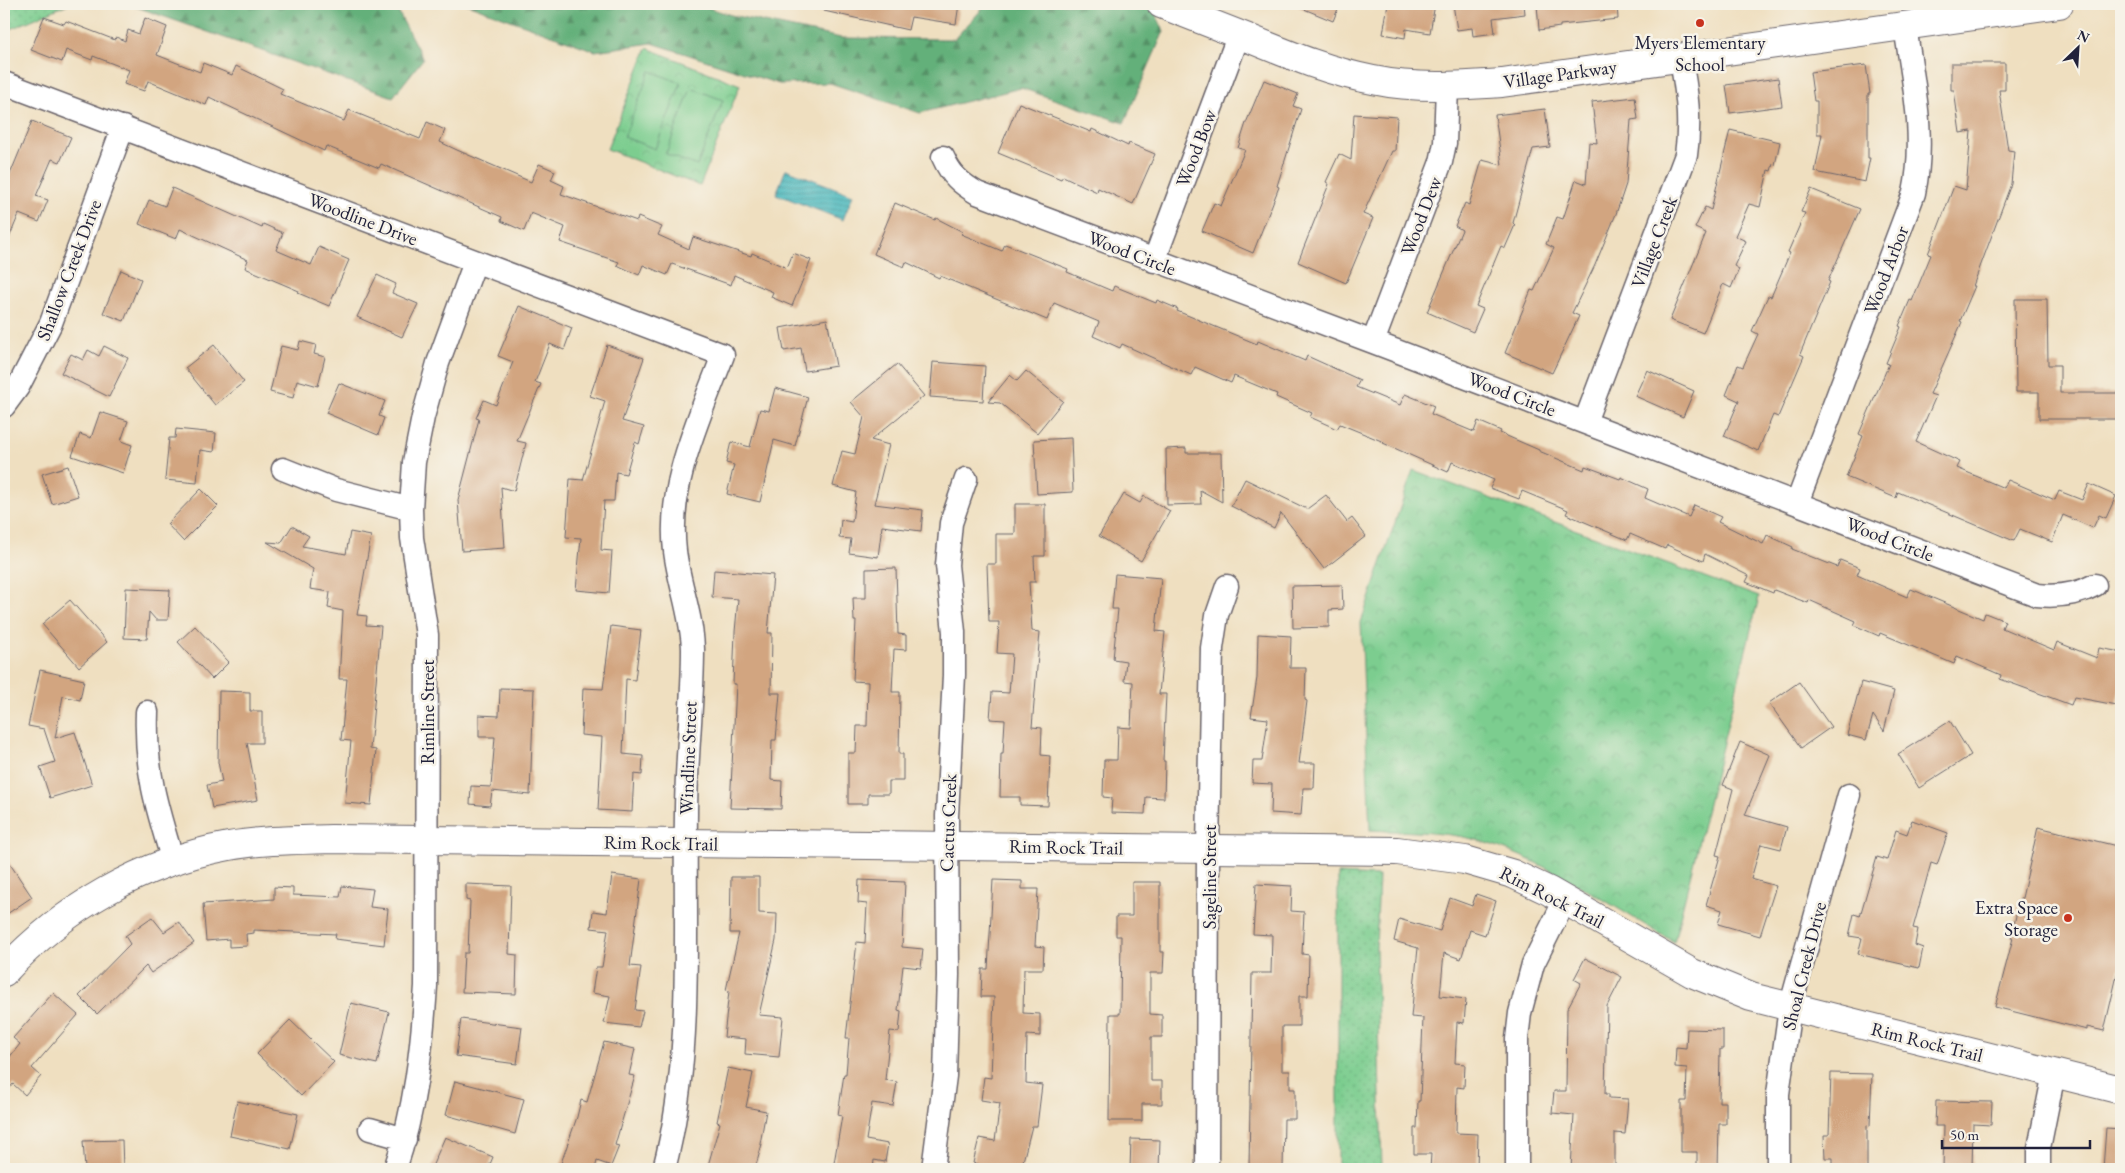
<svg xmlns="http://www.w3.org/2000/svg" width="2125" height="1173" font-family="'EB Garamond',serif">
	<defs>
		<pattern id="grass-dots" width="8" height="8" patternUnits="userSpaceOnUse" patternTransform="scale(1.25)"><rect width="8" height="8" fill="#7bcd8f"/><path d="M2 2h.1M6 6h.1" fill="none" stroke="#6ab07c" stroke-width="1.8" stroke-linecap="round"/></pattern>
		<pattern id="forest-firs" width="22" height="20" patternUnits="userSpaceOnUse" patternTransform="scale(1.25)"><rect width="22" height="20" fill="#64b07a"/><path d="M5 1l3.5 6h-7zM16 11l3.5 6h-7z" fill="#528f65"/></pattern>
		<pattern id="park-crowns" width="20" height="18" patternUnits="userSpaceOnUse" patternTransform="scale(1.25)"><rect width="20" height="18" fill="#7bcd8f"/><path d="M2 6a3 3 0 1 1 6 0M12 15a3 3 0 1 1 6 0" fill="none" stroke="#6ab07c"/></pattern>
		<pattern id="water-rules" width="6" height="5" patternUnits="userSpaceOnUse" patternTransform="scale(1.25)"><rect width="6" height="5" fill="#48b8bd"/><path d="M0 2.5h6" fill="none" stroke="#3c959b"/></pattern>
	</defs>
	<rect width="100%" height="100%" fill="#f7f3e8"/>
	<filter id="ink" filterUnits="userSpaceOnUse"><feTurbulence type="fractalNoise" baseFrequency=".02" numOctaves="2"/><feDisplacementMap in="SourceGraphic" scale="10" xChannelSelector="R" yChannelSelector="G"/><feConvolveMatrix kernelMatrix="1 2 1 2 8 2 1 2 1" color-interpolation-filters="sRGB"/></filter>
	<filter id="wash" filterUnits="userSpaceOnUse"><feTurbulence type="fractalNoise" baseFrequency=".0096" numOctaves="4" result="noise"/><feDisplacementMap in="SourceGraphic" scale="20" xChannelSelector="R" yChannelSelector="G"/><feGaussianBlur stdDeviation="1.12" result="paint"/><feColorMatrix in="noise" values="0 0 0 0 0 0 0 0 0 0 0 0 0 0 0 0 0 1.4 0 .05"/><feComposite in="paint" operator="in"/></filter>
	<g filter="url(#wash)">
		<rect width="100%" height="100%" fill="#efdfc0"/>
		<!-- grass -->
		<path fill="url(#grass-dots)" stroke="#4e7865" d="M4,4h64l-64,28z
			M1338,874l41,2 -3,72 6,221h-44z"/>
		<!-- forest -->
		<path fill="url(#forest-firs)" stroke="#43695a" d="M128,4h266l29,55 -30,38z
			M467,4h230l34,11 110,23 113,1 33,-35h164l13,27 -40,92 -103,-35 -101,25 -90,-30 -51,1 -127,-41 -57,8z"/>
		<!-- park -->
		<path fill="url(#park-crowns)" stroke="#4e7865" d="M647,48l93,37 -40,101 -93,-37z
			M1413,470l346,127 -85,345c-62,-36 -133,-85 -201,-103 -34,-8 -69,-7 -103,-9l-9,-208z"/>
		<!-- garden -->
		<path fill="#7bcd8f" stroke="#4e7865" d="M650,71l31,12 -26,66 -31,-12z
			M691,88l32,12 -26,66 -31,-12z"/>
		<!-- water -->
		<path fill="url(#water-rules)" stroke="#356d7c" d="M786,169l67,26 -10,25 -67,-26z"/>
		<g id="blocks">
			<!-- building -->
			<path fill="#d2a580" d="M824,4h135l-3,20 -45,-7 -3,13 -84,-19z
				M1292,4h48l-7,17z
				M1388,4h47l-5,29 -24,-4 -1,9 -22,-4z
				M1453,4h71l1,10 -32,4 2,15 -22,3 -1,-8 -15,2z
				M1537,4h80l1,15 -58,6v2l-21,3z
				M44,17l20,7 2,-3 49,19 1,-3 9,4 3,-11 11,4 6,-16 22,9 -10,28 43,17 3,-9 29,12 4,-9 47,23 -3,5 64,27 5,-11 71,29 7,-17 18,8 -5,12 17,8 74,32 8,-18 16,7 -4,9 13,6 -3,8 76,27 1,-4 24,10 -4,8 31,14 4,-12 58,19 1,-3 35,15 6,-15 18,7 -19,46 -21,-9 2,-5 -39,-17 -3,10 -59,-21 -5,11 -24,-10 -4,10 -22,-10 2,-3 -59,-20 5,-15 -34,-14 -7,18 -23,-10 1,-4 -121,-53 -2,4 -53,-22 -2,5 -115,-54 -3,8 -58,-24 -4,10 -20,-7 5,-14 -36,-14 -1,4 -26,-10 -4,12 -31,-12z
				M1951,63h54v27h-6l9,60 6,1 -3,33 -38,102h2l-15,35 2,1 -32,72 6,2 -20,46 44,20 -3,6 47,20 4,-8 47,20 4,-9 23,9 7,-16 27,12 -10,22 -7,-3 -6,13 -30,-13 -11,27 -32,-13 -6,12 -116,-49 -2,6 -50,-21 17,-41 -4,-2 30,-70 -3,-1 15,-36 -2,-1 11,-26 2,1 19,-46 -3,-1 26,-68 12,4 5,-59 -11,2 -6,-43h-3z
				M1866,65l4,29h-2v64h2l-5,24 -50,-10 7,-38h-5v-33h-3l-4,-29z
				M1778,78l4,28 -52,7 -4,-28z
				M1264,80l34,14 -5,12 8,3 -24,77 2,1 -26,66 -51,-22 12,-28 7,3 24,-56 -7,-2 8,-25z
				M1635,97l3,22 -7,1 -5,64 -10,30 -21,51 -23,48 7,3 -27,57 -47,-20 26,-63 3,1 20,-43 -8,-4 11,-27 6,2 13,-39 10,4 3,-42 8,1 -5,-41z
				M1019,103l72,29 1,-3 36,17 1,-3 26,11 -22,50 -35,-16 -1,4 -34,-16 -2,3 -63,-26z
				M1545,109l5,38 -17,2 -20,74 2,2 -10,23 -4,-2 -25,60 7,3 -10,23 -46,-20 35,-82 -7,-4 10,-23 4,2 13,-45 20,5 -7,-50z
				M1354,114l43,3 -2,34h-3l-29,63 10,4 -27,65 -48,-21 31,-78 -3,-2 13,-28 12,6z
				M32,121l39,16 -11,25 -8,-3 -16,37 12,4 -9,22 -20,-8 -15,36v-61z
				M1730,130l50,12 -5,23 -2,-1 -2,7 -3,-1 -8,37 -11,-3 -14,32 11,5 -12,25 5,3 -8,19 -8,-4 -20,49 -33,-13 36,-87 -11,-5 10,-21 6,3z
				M172,188l90,40 1,-4 20,9 -7,17 35,15 8,-18 30,13 -20,46 -31,-13 1,-2 -54,-23 3,-8 -68,-31 -4,10 -37,-15 10,-24 16,6z
				M1811,189l49,20 -32,72 2,1 -30,72 4,2 -26,61 -5,-2 -15,36 -34,-15 15,-35 -13,-6 12,-30 5,2 15,-33 -6,-3 16,-35 3,1 19,-44 -2,-1 17,-39 -4,-1z
				M895,203l40,17 1,-2 27,14 -2,2 41,17 3,-7 63,25 -1,3 45,19 2,-5 42,17 1,-3 21,9 -1,2 80,33 1,-3 47,20 2,-5 53,24 -4,7 44,18 5,-11 29,12 -3,8 43,18 4,-11 23,10 -1,2 39,17v1l45,19 1,-4 35,13 1,-2 27,12 -3,9 44,19 5,-12 27,12 -3,5 45,22 4,-9 26,12 -1,2 45,18 3,-7 20,8 -3,7 50,22 4,-8 72,30 2,-6 20,8 -3,7 52,22 3,-8 40,16 2,-10 22,4v29l-5,24 -42,-8 -3,8 -71,-26 1,-4 -44,-19 -3,8 -74,-31 -1,3 -25,-11 2,-4 -47,-21 -1,3 -34,-13 -1,3 -27,-11 3,-6 -44,-22 -2,7 -36,-16 -2,4 -35,-15 -3,6 -61,-26 2,-4 -46,-19 -3,8 -29,-11 4,-8 -42,-18 -4,10 -65,-29 1,-1 -44,-18 -3,5 -27,-12 2,-4 -36,-16 1,-3 -43,-18 -3,7 -36,-16 -4,8 -69,-31 -2,4 -27,-12 6,-14 -45,-19 -7,17 -107,-44 -1,2 -33,-16 -2,5 -30,-13z
				M121,270l20,9 -17,42 -21,-8z
				M377,275l19,9 -4,9 26,11 -16,33 -45,-20z
				M2015,299h32l1,66h12v28h61v26h-82v-27h-23z
				M519,306l53,22 -8,22 -14,-6 -15,38 6,2 -24,57 9,2 -12,48 -13,-4 4,61 -43,3 -4,-51 21,-81 -3,-1 8,-18 12,5 17,-43 -15,-6z
				M827,319l9,47 -31,5 -4,-23 -17,3 -4,-23z
				M300,341l16,4 -2,9 11,3 -7,29 -21,-6 -4,18 -23,-6 11,-46 17,4z
				M214,345l30,37 -29,23 -30,-37z
				M607,345l37,13 -22,63 22,6 -5,17 -4,-2 -9,32 -10,-2 -2,29h-10l-3,49 11,1 -3,42 -33,-3 5,-52 -15,-1 4,-58 13,1 22,-79 -15,-5z
				M104,346l24,12 -19,39 -48,-24 10,-19 12,6 5,-10 11,6z
				M933,362l52,4 -2,35 -53,-4z
				M897,364l27,32 -53,44 18,5 -15,59 49,6 -2,21 -39,-5 -4,31 -29,-4 2,-14 -12,-1 2,-18 11,2 4,-30 -23,-6 9,-35 13,3 9,-37 -13,-15z
				M1647,370l47,21 -11,26 -48,-21z
				M1026,371l37,30 -26,32 -37,-30 -12,-1 22,-27 7,6z
				M339,383l46,18 -6,15 5,2 -6,17 -52,-22z
				M775,388l33,9 -13,49 -21,-6 -14,62 -33,-8 7,-29 -8,-2 5,-21 19,5 10,-38 9,2z
				M100,412l28,9 -7,20 11,4 -9,28 -51,-17 8,-22 11,4z
				M176,429l40,4 -2,19 -14,-2 -3,33 -32,-3 4,-42h6z
				M1071,438l2,54 -36,2 -3,-54z
				M1186,448v5h35l1,49 -22,-12 1,14 -34,1 -1,-56z
				M68,466l10,30 -26,8 -10,-30z
				M1245,479l62,30 19,-14 21,27 5,-4 14,18 -42,33 -43,-56 -7,15 -43,-22z
				M201,489l17,17 -35,35 -16,-17z
				M1124,494l16,9 4,-7 26,15 -29,50 -42,-25z
				M1015,504h30v52h-11l1,26h-6l3,49 8,1 -8,95 10,1 -1,27 9,1 -2,50 -28,-1v-8h-20l1,-43h2l2,-34 -15,-1 2,-27 17,1 3,-39 -15,-1 2,-31h-10l-2,-58h9v-30h19z
				M292,526l17,10 -7,10 44,8 4,-22 21,4 -14,79 10,1 -1,9 15,1 -11,123 6,1 -5,55 -26,-2 6,-62 -10,-1 6,-61h-8l4,-68 -15,-3 2,-16 -20,-3 3,-20 -46,-27 14,1z
				M896,568l2,66 8,1v15l-12,-1 -2,43h8l-1,62h4v27h-14v13h-21v10h-20v-51h8l1,-27h10l1,-44 -15,-1 3,-60h-2l-1,-23h13v-29z
				M714,570l59,5 -5,58h4l-1,60h9l-4,47h-4l-1,40 11,1 -1,28 -51,-1 6,-124h-3l2,-52 3,-33 -26,-2z
				M1115,574l46,4 -5,53 9,1 -6,62h7l-3,67h2l-1,37 -18,-1 -1,17 -34,-1 1,-15 -9,-1 1,-37h13l1,-33 13,1 2,-46 -9,-1 2,-20 -13,-2 5,-50h-6z
				M1342,585l1,24 -14,1v17l-36,1 -1,-42z
				M126,588l44,2 -2,30h-12l-7,-8 -2,27 -23,-1z
				M70,600l37,42 -28,25 -37,-43z
				M195,626l34,36 -17,17 -34,-37z
				M611,626l30,4 -6,50 -9,-1 -3,75 20,2 -1,19 -8,-1 -2,38 -34,-2 4,-73 -21,-2 2,-47 20,1z
				M1258,634l33,2 -1,32h16l-1,32 2,1 -8,62h16l-1,25h-11l-2,27 -30,-2 1,-29 -20,-1 1,-22h9l6,-42 -17,-2 6,-39z
				M40,670l44,10 -4,20 -17,-4 -8,42 20,-6 17,53 -42,13 -10,-31 15,-5 -11,-33 -16,-3z
				M1799,682l32,45 -30,21 -32,-45z
				M1861,682l33,9 -10,40 -11,-16 -7,25 -19,-5z
				M500,688l34,1 -4,106 -38,-4 -2,15 -20,-2 1,-18 20,1 4,-50h-16v-22l20,1z
				M219,691l31,1v19h12v32h-15l11,57 -46,8 -5,-23 15,-3 -4,-20z
				M1950,721l21,34 -52,33 -21,-34z
				M1740,742l30,13 -25,60 42,12 -6,22 -20,-5 -10,35 25,7 -16,50 -42,-12 4,-14 -16,-5 14,-49 -4,-1 17,-66 -10,-4z
				M1912,820l36,13 -11,32 -6,-2 -18,65 5,1 -3,16 8,3 -4,20 -61,-14 4,-16 -13,-2 5,-22 6,2 17,-59 10,3 9,-30 11,4z
				M2038,827l83,20v111l-17,73 -17,-4v3l-92,-23 18,-69h-2l9,-40h2z
				M4,855l28,42 -28,19z
				M612,875l29,4 -11,87 11,1 -6,43 8,1 -4,16 -35,-4 6,-27 -18,-3 4,-26h6l6,-37 -17,-2 2,-17 14,2z
				M731,877h28v36l18,1 -1,26 -17,75 24,2 -4,40 -34,-3 1,-15 -22,-2 5,-46 -3,-1 13,-57h-9z
				M859,880l46,2 -3,65 21,2 -2,19 -18,-2 -5,44 3,1 -2,21 -9,-1 -5,49 12,2 -4,24 -21,-3 -6,37 22,4 -3,18 -11,-2 -1,9h-40l9,-53 -4,-1 6,-41h2l3,-36h-3l11,-96 8,1 2,-39 -9,-1z
				M993,880l29,1v8h16l-3,57 9,1 -1,22h-19l-1,44 17,1v22l-13,-1 -1,48 16,2 -5,41h-5l-11,43h-37l1,-3 -12,-3 6,-25 16,3 5,-38 -19,-3 3,-23 7,1 3,-81h-13l1,-28h6z
				M1132,882h28v70h4l-1,21h-13v41l12,1v22h-11v44h11v23h-20v17h-33l1,-107h10l1,-78h-5v-20h16z
				M466,884l45,2 -2,68 8,1 -1,39 -54,-2 2,-39h4l2,-52 -4,-1z
				M1256,884l36,2 -1,25 13,1 -2,42 7,1 -1,41h-9v30h-17v45h8v18h5v30h-11l-1,50h-34l3,-196h19l1,-38 -19,-1z
				M342,886l31,3 -3,18 18,2 -4,36 -49,-6 1,-5 -82,-4v3l-8,1 1,12 -18,1v-8l-23,2 -3,-37 71,-5v-12l19,1v7l47,2z
				M1476,894l20,7 -11,34 -15,-5 -9,29 -17,-6 -4,43 26,3 -2,24 -7,-1 -2,41 10,1 -1,24 -7,-1 -1,46 22,1 -1,35h-47l1,-15h-17v-26h3l1,-27h2l3,-83 -12,-1 7,-69 -24,-7 5,-22 41,12 10,-33 22,8z
				M152,917l12,15 15,-10 15,21 -43,30 -5,-7 -49,48 -18,-18 51,-52 -5,-8z
				M1585,958l37,19 -15,29 -2,88h4v4l19,1 -3,35 -10,-1v36h-44l3,-54 -22,-2 2,-22h12l1,-82 14,-26 -7,-4z
				M53,993l25,22 -46,53 9,8 -16,19 -12,-11 -9,11v-31l16,-20 -7,-6z
				M351,1003l38,9 -12,52 -38,-9z
				M461,1019l61,8 -5,37 -61,-8z
				M290,1020l44,42 -33,34 -44,-42z
				M1687,1029l36,1v19h-3l-1,53h7v22h-7l-1,45h-21v-17h-16v-51h5l1,-33 -12,-1 1,-20 10,1z
				M604,1042l31,7 -6,26 6,1 -20,69 4,1 -8,20 -14,-5 -2,8h-36l18,-52 4,-17 6,2z
				M728,1068l25,5 -7,34 20,4 -6,33h2l-7,25h-48l13,-46 -3,-1z
				M1831,1073l41,1 -2,52 -3,-1v44h-34v-11h-8l-1,-23h5z
				M455,1081l69,18 -9,35 -69,-19z
				M237,1101l61,13 -8,35 -60,-13z
				M1936,1101l56,1 -1,23 -18,-1 -1,45h-29l1,-43h-9z
				M2106,1128l15,1v40h-18z
				M445,1137l48,20 -5,12h-57z
				M1131,1139l29,1 -1,29h-29z
				M122,1140l1,29h-38l-2,-28z"/>
		</g>
	</g>
	<g filter="url(#ink)">
		<use href="#blocks" fill-opacity="0" stroke="#6a646a" stroke-width="1"/>
		<g fill="none" stroke-linecap="round" stroke-linejoin="round">
			<!-- street casing -->
			<g stroke="#6a646a" stroke-width="25">
				<path id="street" d="M4,83l719,272c-23,62 -56,128 -48,196 4,33 17,64 18,98 0,55 -7,110 -7,165 -2,119 8,240 -22,355
					M943,157c8,18 17,26 34,36l396,149 664,253c21,2 40,0 58,-10
					M1154,261l85,-227
					M1373,342l68,-180 4,-19 2,-57
					M4,406l14,-19 33,-64 72,-196
					M1585,422l101,-267c5,-34 1,-65 -6,-99
					M283,469l53,21 75,19
					M1797,503l117,-310c12,-56 -1,-111 -9,-167
					M147,712c-2,58 9,94 26,149
					M370,1129l35,10
					M395,1169c20,-58 27,-121 31,-183l1,-351 -15,-97 -1,-29 3,-47 9,-45 15,-54 37,-101
					M933,1169l12,-93 3,-101 -1,-159 7,-141v-43l-7,-67 4,-42 15,-44
					M1207,1169l1,-321 4,-200 5,-33 10,-29
					M1517,1169v-130l3,-26 13,-49 32,-64
					M1778,1169v-75l12,-86 59,-213
					M2039,1169v-21l15,-75"/>
			</g>
			<!-- secondary casing -->
			<g stroke="#6a646a" stroke-width="30">
				<path id="secondary" d="M1161,4c31,12 62,24 92,36 39,16 78,32 120,40 42,9 86,6 129,3l557,-79
					M4,972c59,-64 138,-110 225,-126 33,-6 68,-6 102,-7l1066,12 68,9 48,14 36,17 143,82 59,24 370,93"/>
			</g>
			<!-- street -->
			<use href="#street" stroke="#fff" stroke-width="22"/>
			<!-- secondary -->
			<use href="#secondary" stroke="#fff" stroke-width="28"/>
		</g>
	</g>
	<!-- markers -->
	<g fill="#c8321e" stroke="#f7f3e8" stroke-width="2">
		<circle cx="1700" cy="23" r="5"/>
		<circle cx="2068" cy="918" r="5"/>
	</g>
	<g text-anchor="middle" dominant-baseline="central" stroke-width="5" stroke-linejoin="round" paint-order="stroke">
		<!-- poi labels -->
		<g font-size="19" fill="#22223b" stroke="#f7f3e8">
			<text x="1700" y="42">Myers Elementary<tspan x="1700" dy="22">School</tspan></text>
			<text x="2058" y="907" text-anchor="end">Extra Space<tspan x="2058" dy="22">Storage</tspan></text>
		</g>
		<!-- street labels -->
		<g font-size="19" fill="#22223b" stroke="#f7f3e8">
			<text transform="translate(1560 74) rotate(-8)">Village Parkway</text>
			<text transform="translate(1196 148) rotate(-69)">Wood Bow</text>
			<text transform="translate(1421 216) rotate(-69)">Wood Dew</text>
			<text transform="translate(363 219) rotate(21)">Woodline Drive</text>
			<text transform="translate(1654 242) rotate(-69)">Village Creek</text>
			<text transform="translate(1132 253) rotate(21)">Wood Circle</text>
			<text transform="translate(69 270) rotate(-69)">Shallow Creek Drive</text>
			<text transform="translate(1886 270) rotate(-69)">Wood Arbor</text>
			<text transform="translate(1512 394) rotate(21)">Wood Circle</text>
			<text transform="translate(1890 539) rotate(21)">Wood Circle</text>
			<text transform="translate(427 712) rotate(-90)">Rimline Street</text>
			<text transform="translate(688 758) rotate(-88)">Windline Street</text>
			<text transform="translate(948 823) rotate(-88)">Cactus Creek</text>
			<text transform="translate(661 843) rotate(1)">Rim Rock Trail</text>
			<text transform="translate(1066 847) rotate(1)">Rim Rock Trail</text>
			<text transform="translate(1209 877) rotate(-90)">Sageline Street</text>
			<text transform="translate(1552 897) rotate(27)">Rim Rock Trail</text>
			<text transform="translate(1804 966) rotate(-76)">Shoal Creek Drive</text>
			<text transform="translate(1927 1042) rotate(14)">Rim Rock Trail</text>
		</g>
	</g>
	<!-- margin -->
	<rect width="2125" height="1173" fill="none" stroke="#f7f3e8" stroke-width="20"/>
	<!-- north arrow -->
	<g transform="translate(2078 48) rotate(25)" stroke="#f7f3e8" stroke-width="4" paint-order="stroke">
	<path d="M0-4L9 19L0 12L-9 19Z" fill="#22223b"/>
	<text y="-8" font-size="14" font-weight="bold" text-anchor="middle" fill="#22223b">N</text>
	</g>
	<!-- scale -->
	<path d="M1942 1140v8h148v-8" fill="none" stroke="#22223b" stroke-width="2.5"/>
	<text x="1950" y="1140" font-size="15" fill="#22223b" stroke="#f7f3e8" stroke-width="4" paint-order="stroke">50 m</text>
</svg>
